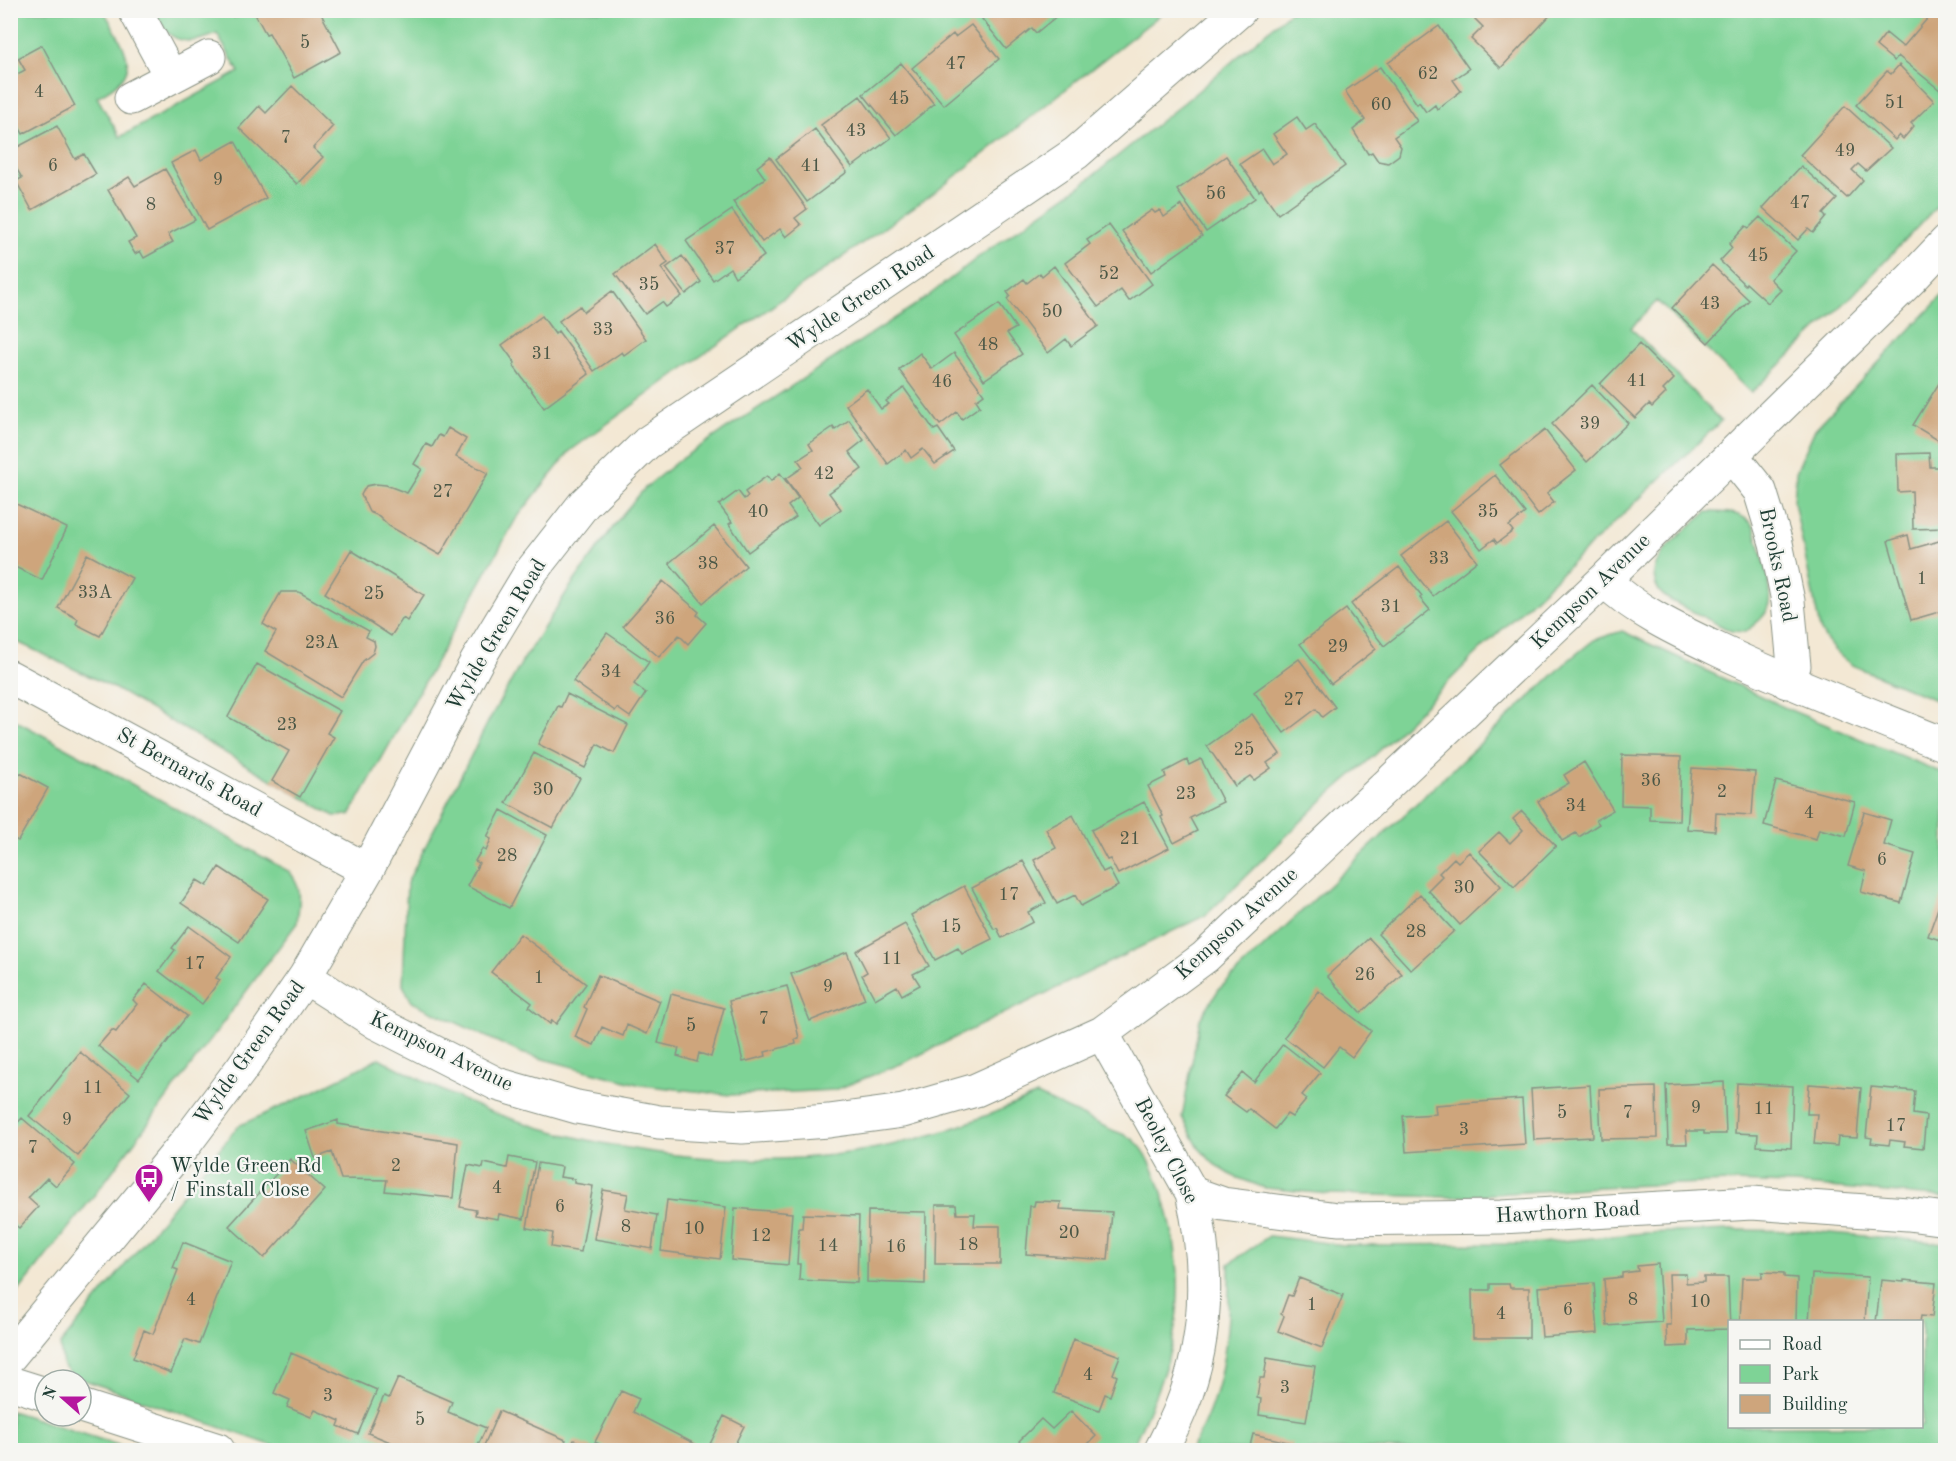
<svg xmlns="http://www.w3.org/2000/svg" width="1956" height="1461" font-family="'Old Standard TT',serif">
	<rect width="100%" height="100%" fill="#f6f6f2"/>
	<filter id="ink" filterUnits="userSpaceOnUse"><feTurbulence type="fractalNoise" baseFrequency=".0167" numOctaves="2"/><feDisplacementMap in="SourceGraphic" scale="12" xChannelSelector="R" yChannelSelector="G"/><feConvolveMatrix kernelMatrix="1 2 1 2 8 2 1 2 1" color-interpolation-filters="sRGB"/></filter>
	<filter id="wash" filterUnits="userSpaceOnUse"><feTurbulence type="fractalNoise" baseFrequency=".008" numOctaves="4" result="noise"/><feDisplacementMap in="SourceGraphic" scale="24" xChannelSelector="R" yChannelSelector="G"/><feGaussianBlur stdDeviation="1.35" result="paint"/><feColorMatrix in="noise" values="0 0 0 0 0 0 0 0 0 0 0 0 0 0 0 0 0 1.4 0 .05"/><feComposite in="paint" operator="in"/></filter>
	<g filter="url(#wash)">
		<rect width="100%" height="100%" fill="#f3e8d4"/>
		<!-- green -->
		<path fill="#7ed396" stroke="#4e8865" stroke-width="1.5" fill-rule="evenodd" d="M1927,10l18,15v173l-94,99 -100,96 -94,-92 -26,27 90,93 -248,236 -97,97 -53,46 -117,115 -303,148 -68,27 -105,5 -89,-10 -120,-32 -109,-51 -9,-17 4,-102 81,-161 34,-60 46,-72 53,-74 24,-28 34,-28 244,-160 54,-42 107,-75 108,-87 99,-85z
			M11,11h93c8,15 29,45 22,61 -5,12 -19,19 -29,25l23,40 119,-65 -22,-38c-17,7 -36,12 -50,-2 -6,-5 -9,-15 -12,-21h1010l-227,179 -264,185 -104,76 -54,68 -166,296 -16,1 -222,-129 -101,-48z
			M1945,293v411l-93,-39c-15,-10 -25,-21 -32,-36l-26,-127 2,-30 19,-43z
			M1707,512c18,0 36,-1 47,15 5,18 19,59 16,76 -3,13 -15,21 -25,29l-14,-1 -63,-32c-16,-10 -18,-30 -6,-45 10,-15 32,-30 45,-42z
			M1622,631l166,78 157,65v423l-151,-13 -64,-2 -131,5 -148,10 -123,-3 -63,-6 -32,-12 -19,-12 -15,-16 -17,-31 18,-98 19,-30 351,-330 24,-19z
			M11,718l72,39 207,115c14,20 9,28 7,51l-194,261 -92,117z
			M379,1058c44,23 88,47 136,62 133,43 280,55 416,15 36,-10 71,-26 106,-40 25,12 50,23 75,35 7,3 19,6 24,12 13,11 23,41 28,57 30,102 10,159 -33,251h-846l-212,-74 -10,-10 -3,-21 178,-219 73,-33z
			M1731,1230l77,1 137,12v207h-520l-63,-1 -1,1h-171c35,-55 40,-122 39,-186l40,-28 75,9 186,-1 114,-11zM1730,1322h192v104h-192z
			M11,1411l123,39h-123z"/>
		<g id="blocks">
			<!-- building -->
			<path fill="#cea57c" d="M229,10h17l-13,7z
				M261,10h58l22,42 -47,26 -25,-45 -3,1 -11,-20z
				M993,10h61l4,5 -22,18 -4,-5 -26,21 -24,-30z
				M1466,10h89l-54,58 -30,-29 12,-12z
				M1933,12l13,10v73l-48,-39 -4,5 -18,-15 10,-13 17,14z
				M971,25l28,34 -55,46 -32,-37 41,-34 2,3z
				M1439,26l30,43 -16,11 8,11 -24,18 -2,-4 -9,7 -7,-10 -2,2 -29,-41z
				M42,45l33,61 -52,28 -13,-23v-33l15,-8 -7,-12z
				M901,63l33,41 -38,31 -33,-41z
				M1899,65l35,36 -23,22 3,3 -11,13 -4,-4 -4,5 -39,-35 31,-34 4,3z
				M1380,67l37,54 -23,16 7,10 -2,8 -11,8 -10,-2 -6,-9 -4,2 -15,-24 12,-10 -20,-29z
				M292,86l41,40 -20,22 10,9 -26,27 -58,-56 20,-22 7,7z
				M860,96l31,42 -39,29 -31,-42z
				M1845,106l46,42 -25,23 -8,-7 -6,6 11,10 -16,18 -47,-43z
				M1297,117l9,13 9,-6 30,42 -67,48 -17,-25 -2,2 -19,-27 22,-15 10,15 15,-10 -14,-20z
				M57,126l18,33 9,-5 12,20 -64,36 -16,-29 6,-3 -12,-20v-7z
				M815,129l32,43 -40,30 -31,-43z
				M235,141l31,57 -59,32 -36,-67 25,-13 5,10z
				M1226,156l29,42 -49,34 -29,-42z
				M770,157l37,52 -12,9 6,7 -15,12 -6,-8 -18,13 -29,-40 32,-24 -8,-11z
				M1801,166l36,33 -14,15 3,3 -13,16 -5,-4 -10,11 -35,-32z
				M165,169l30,51 -27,14 5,8 -29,16 -4,-7 -5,3 -7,-12 8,-4 -28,-48 21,-13 6,9z
				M1181,205l21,31 -51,36 -29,-41 30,-21 3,3 5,-3 4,7z
				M732,210l32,46 -29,21 -5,-9 -17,12 -27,-39z
				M1760,217l36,34 -26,28 11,11 -13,13 -22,-20 -1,2 -25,-24 12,-13 -3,-4 17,-18 3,2z
				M1109,225l43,59 -23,17 -8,-11 -23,17 -33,-44 25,-19 -3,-4z
				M655,244l13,19 -7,5 21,28 -16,11 -4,-5 -17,12 -30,-40z
				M682,256l19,26 -15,12 -20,-26z
				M1712,265l37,35 -41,43 -36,-35z
				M1054,266l44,60 -27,20 -5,-7 -18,14 -41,-54 3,-3 -3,-4 17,-13 3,4 13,-10 2,3z
				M612,291l34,48 -22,16 -2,-3 -28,19 -35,-50 21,-15 4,6z
				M999,304l17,24 -9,5 15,21 -38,26 -30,-45z
				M542,316l13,18 3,-3 31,43 -45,34 -31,-43 2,-2 -13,-18z
				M1639,344l35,35 -11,11 3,3 -14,14 -3,-3 -14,14 -35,-34z
				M920,353l12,16 22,-16 30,41 -8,6 4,6 -18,13 -5,-7 -17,13 -41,-55z
				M1946,372v73l-33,-20z
				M1592,385l36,38 -41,39 -35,-38z
				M904,388l30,42 4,-2 16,23 -19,13 -12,-15 -12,9 -5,-8 -18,14 -42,-59 21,-16 14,20 8,-5 -3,-3z
				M849,420l15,20 -15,12 13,17 -33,24 12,16 -22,16 -33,-46 17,-12 -5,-7 15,-10 -4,-6 24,-17 2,3z
				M448,428l18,11 -10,18 32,16 -48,82 -51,-29 -10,-10 -10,-4 -8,-17 5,-9 10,-2 10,1 21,8 15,-24 -8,-5 12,-20 6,3 7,-12 4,2z
				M1545,430l31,40 -29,23 7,9 -16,13 -38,-50z
				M1929,453l1,14h16v61l-33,1 -1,-38 -14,1 -1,-38z
				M780,473l18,25 -10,8 8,11 -48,35 -19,-28 3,-2 -13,-17 19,-14 6,8 4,-3 -3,-4 22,-16 4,5z
				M1495,475l30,38 -16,13 4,5 -16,12 -3,-4 -13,10 -30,-38z
				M10,501l57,27 -25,52 -27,-13 1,-3 -6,-3z
				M1446,521l31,40 -44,35 -32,-40z
				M714,526l32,40 -43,37 -34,-40z
				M1908,535l3,14 35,-10v71l-35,10 -23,-79z
				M351,550l73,45 -17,26 -4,-3 -12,18 -66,-43z
				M87,554l45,24 -32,58 -24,-12 2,-5 -20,-11z
				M1399,567l23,29 -2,2 10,12 -46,36 -33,-42z
				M663,581l36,31 -2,3 9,8 -18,21 -9,-9 -20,22 -36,-31z
				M281,592h18l70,39 -3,6 8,4 1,5 -2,7 -10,8 -22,36 -76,-46 11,-19 -13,-8z
				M1346,609l30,40 -45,35 -31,-40z
				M607,633l42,29 -15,22 12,9 -16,24 -13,-9 -2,3 -42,-30z
				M1299,659l36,48 -13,10 -6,-8 -32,24 -30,-41z
				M257,664l83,47 -13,22 7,4 -34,60 -28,-16 17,-30 -61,-34z
				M567,694l61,31 -14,28 -17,-9 -12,24 -47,-24 20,-38 3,1z
				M1252,714l28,40 -13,9 4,5 -17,12 -4,-4 -15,10 -28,-40z
				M534,753l46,25 -27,50 -47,-25z
				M1622,755l59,2 -2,64 -29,-1v-14l-29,-1z
				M1201,759l22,43 -33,16 7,13 -23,12 -13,-26 2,-1 -15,-30 18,-9 -2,-5 23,-12 2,5z
				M1584,762l29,48 -17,10 3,4 -20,13 -3,-4 -14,8 -24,-40 31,-18 -5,-8z
				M1692,768l63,4 -3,43 -36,-2 -1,18 -28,-2z
				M20,773l28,15 -30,53 -8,-4v-59l5,3z
				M1776,781l79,21 -9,34 -27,-7 -3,10 -52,-14z
				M1144,802l25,46 -51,26 -8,-15 -3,1 -16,-30z
				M501,810l46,25 -38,73 -42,-22 12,-23 -4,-2 7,-12 4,2 5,-12 -4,-2z
				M1522,811l34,35 -42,41 -35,-36 20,-19 11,11 13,-13 -10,-11z
				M1864,812l27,8 -7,25 31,9 -14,49 -40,-11 5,-21 -18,-5z
				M1073,815l30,57 6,-3 9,17 -37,20 -6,-11 -18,9 -23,-44 22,-12 -10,-19z
				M1469,852l32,34 -41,39 -32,-35 14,-14 -3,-3 15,-15 4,4z
				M1023,861l23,42 -18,9 5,10 -31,16 -5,-10 -3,1 -22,-41z
				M219,867l49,32 -29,43 -58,-39 16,-23 10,6z
				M964,886l28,53 -30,15 -4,-6 -23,12 -24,-45z
				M1946,886v56l-18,-6z
				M1420,894l34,37 -43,39 -33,-36z
				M905,924l24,42 -16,8 7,11 -18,10 -5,-9 -22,13 -13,-24 5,-3 -11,-21z
				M189,926l42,31 -15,21 4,2 -18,24 -43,-33 16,-21 -3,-2z
				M520,934l66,50 -30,40 -4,-4 -2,4 -21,-17 3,-4 -41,-31z
				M1369,938l33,36 -41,39 -34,-37z
				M847,952l18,47 -55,22 -19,-47z
				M598,975l62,26 -13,33 -20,-9 -4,11 -21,-9 -8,18 -19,-8 12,-28 -3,-2z
				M146,984l41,32 -48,63 -41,-33 14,-16 4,2 21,-28 -4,-4z
				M787,986l12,52 -4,1 1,5 -31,8 1,4 -23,6 -14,-61z
				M1319,991l52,40 -19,26 -13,-10 -16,20 -39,-30z
				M671,994l53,14 -13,49 -12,-4 -2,9 -20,-6 2,-8 -21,-5z
				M1283,1044l37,29 -18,22 5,4 -15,18 -5,-3 -12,15 -26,-20 -3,3 -22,-16 19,-23 11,9z
				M80,1052l50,41 -52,63 -49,-40z
				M1724,1082l2,52h-22v-3h-18l1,13h-19l-2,-59z
				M1737,1083l56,3 -2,62 -34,-2 1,-12 -23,-1z
				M1809,1084l52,4 -4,50 -19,-1 -1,9 -23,-2 3,-30h-10z
				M1590,1085l3,52 -59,3 -3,-51z
				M1656,1087l1,51 -56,1 -2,-50z
				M1871,1087l44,4 -2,23 13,2 -3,32 -19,-2 1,-4 -15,-2 -1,5 -18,-2 1,-5 -6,-1z
				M1522,1099l3,45 -119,8 -3,-36 33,-2 -1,-9z
				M22,1118l53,46 -19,22 -9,-8 -19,20 10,9 -19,21 -9,-7v-90z
				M338,1120v4l120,19 -5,55 -68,-7 2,-11 -46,-1 -9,-27 -17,6 -9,-27z
				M509,1157l26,5 -11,57 -25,-5 -1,5 -23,-4 1,-5 -16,-3 8,-42 15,3 1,-5 23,5z
				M290,1159l35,31 -61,68 -35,-32z
				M538,1163l24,4 -2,10 14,2v4l19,3 -12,66 -30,-5 2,-14 -26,-5z
				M603,1190l25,4 -3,15 32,6 -5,34 -58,-10z
				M667,1200l59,7 -6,52 -59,-8z
				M1035,1201l26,1 -1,7 52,3 -4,48 -82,-6 4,-48h4z
				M936,1205h20l1,9h18l-1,12h26v38h-65z
				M735,1208l57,5 -4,52 -57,-5z
				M868,1211l58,1 -1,72 -58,-2z
				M803,1214l56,2 -2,67 -58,-3 1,-16h-3l2,-36h3z
				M183,1242l48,19 -32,83 -14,-5 -14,34 -38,-15 11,-28 9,4 25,-64 -5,-2z
				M1658,1264l4,58 -55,4 -3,-47 18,-2v-4l16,-2 -1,-5z
				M1762,1272l22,1v4l13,1 -1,44h-56l2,-44h20z
				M1669,1274h17v9l18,-1v-5h24l2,52 -42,1v16l-21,1 -1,-22h5z
				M1812,1274l56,3 -3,45h-56z
				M1299,1278l44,17 -21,53 -44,-17 6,-15 -3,-2 7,-19 4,1z
				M1881,1280l23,2v-2l32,3 -4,34 -11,-1 -1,6h-44z
				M1594,1283l4,50 -56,4 -4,-50z
				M1490,1284h19l1,4h19v50h-56l-1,-48h18z
				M1944,1296h2v36l-6,-1z
				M1073,1339l47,17 -7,18 4,2 -7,20 -5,-2 -6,16 -45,-17z
				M291,1353l86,37 -19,44 -20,-8 2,-5 -25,-11 -4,7 -24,-10 3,-7 -16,-7z
				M1267,1358l48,8 -9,56 -47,-7 2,-16 -4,-1 3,-20h4z
				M398,1378l54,24 -4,10 38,16 -10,22h-34l-7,-2 -1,2h-24l-42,-17 16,-37 5,2z
				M621,1391l18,8 -6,13 68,35 -2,3h-88l-16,-8z
				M499,1411l67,29 -4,10h-80z
				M1071,1411l25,25 -14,14h-67l6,-6 -2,-3 22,-22 11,10z
				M724,1416l20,10 -12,24h-25z
				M1253,1434l39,9 -2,7h-41z
				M574,1440l19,8 -1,2h-23z"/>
		</g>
	</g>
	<g filter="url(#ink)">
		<use href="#blocks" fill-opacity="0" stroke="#899284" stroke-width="1.5"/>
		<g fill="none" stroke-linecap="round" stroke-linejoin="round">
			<!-- minor casing -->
			<g stroke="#899284" stroke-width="35">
				<path id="minor" d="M135,10l36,67
					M131,98l78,-41
					M1732,456l28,35 16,52 12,58 6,65 -7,16
					M1604,580c32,32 81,54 121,73 73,34 147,62 221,92
					M10,677l357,193
					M305,977l72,46 120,61 80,23 82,15 83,5 87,-6 74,-10 73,-21 126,-57 103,-76 399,-377 308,-302 34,-36
					M1102,1033l90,160c17,72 17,146 -11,215 -6,15 -13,28 -20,42
					M1192,1193l31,11 115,15 163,-2 251,-14 156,11 38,5
					M10,1356l175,-212 57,-76 63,-91 62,-107 110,-209 53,-88 54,-69 63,-61 429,-290 164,-143
					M10,1383l35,11
					M81,1406l137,44"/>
			</g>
			<!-- minor -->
			<use href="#minor" stroke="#fff" stroke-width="33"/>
		</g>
	</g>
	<!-- icons -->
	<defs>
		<g id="bus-pin" transform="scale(1.5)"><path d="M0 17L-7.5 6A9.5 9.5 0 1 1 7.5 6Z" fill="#b5179e" stroke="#f6f6f2"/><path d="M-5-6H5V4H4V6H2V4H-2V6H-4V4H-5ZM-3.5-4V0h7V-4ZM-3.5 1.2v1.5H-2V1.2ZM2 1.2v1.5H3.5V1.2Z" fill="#fff"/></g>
	</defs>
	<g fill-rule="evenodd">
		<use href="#bus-pin" x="149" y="1178"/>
	</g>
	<g text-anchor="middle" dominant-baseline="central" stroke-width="4.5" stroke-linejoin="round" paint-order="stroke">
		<!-- number labels -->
		<g font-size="18" fill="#4b5746">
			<text x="305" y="43">5</text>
			<text x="956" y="64">47</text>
			<text x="1428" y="74">62</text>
			<text x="39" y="92">4</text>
			<text x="899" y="99">45</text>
			<text x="1895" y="103">51</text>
			<text x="1381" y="105">60</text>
			<text x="856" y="131">43</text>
			<text x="286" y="138">7</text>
			<text x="1845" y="151">49</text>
			<text x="53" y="166">6</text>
			<text x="811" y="166">41</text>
			<text x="218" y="180">9</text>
			<text x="1216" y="194">56</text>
			<text x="1800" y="203">47</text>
			<text x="151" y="205">8</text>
			<text x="725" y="249">37</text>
			<text x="1758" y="256">45</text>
			<text x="1109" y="274">52</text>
			<text x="649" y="285">35</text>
			<text x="1710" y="304">43</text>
			<text x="1052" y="312">50</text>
			<text x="603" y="330">33</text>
			<text x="988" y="345">48</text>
			<text x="542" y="354">31</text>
			<text x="1637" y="381">41</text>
			<text x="942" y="382">46</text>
			<text x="1590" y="424">39</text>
			<text x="824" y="474">42</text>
			<text x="443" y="492">27</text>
			<text x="758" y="512">40</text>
			<text x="1488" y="512">35</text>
			<text x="1439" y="559">33</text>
			<text x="708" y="564">38</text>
			<text x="1922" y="579">1</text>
			<text x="95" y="593">33A</text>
			<text x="374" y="594">25</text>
			<text x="1391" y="607">31</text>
			<text x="665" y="619">36</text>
			<text x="322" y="643">23A</text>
			<text x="1338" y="647">29</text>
			<text x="611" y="672">34</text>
			<text x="1294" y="700">27</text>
			<text x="287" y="725">23</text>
			<text x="1244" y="750">25</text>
			<text x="1651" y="781">36</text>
			<text x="543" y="790">30</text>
			<text x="1722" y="792">2</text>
			<text x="1186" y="794">23</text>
			<text x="1576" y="806">34</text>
			<text x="1809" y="813">4</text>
			<text x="1130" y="839">21</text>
			<text x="507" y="856">28</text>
			<text x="1882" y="860">6</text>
			<text x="1464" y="888">30</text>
			<text x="1009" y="895">17</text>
			<text x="951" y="927">15</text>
			<text x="1416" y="932">28</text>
			<text x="892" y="959">11</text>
			<text x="195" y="964">17</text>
			<text x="1365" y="975">26</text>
			<text x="539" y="978">1</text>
			<text x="828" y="987">9</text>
			<text x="764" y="1019">7</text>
			<text x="691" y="1026">5</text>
			<text x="93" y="1088">11</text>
			<text x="1696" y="1108">9</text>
			<text x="1764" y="1109">11</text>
			<text x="1562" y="1113">5</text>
			<text x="1628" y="1113">7</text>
			<text x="67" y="1120">9</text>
			<text x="1896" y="1126">17</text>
			<text x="1464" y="1130">3</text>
			<text x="33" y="1148">7</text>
			<text x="396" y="1166">2</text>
			<text x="497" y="1188">4</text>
			<text x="560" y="1207">6</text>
			<text x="626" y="1227">8</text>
			<text x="694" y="1229">10</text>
			<text x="1069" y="1233">20</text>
			<text x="761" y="1236">12</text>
			<text x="968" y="1245">18</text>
			<text x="828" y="1246">14</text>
			<text x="896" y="1247">16</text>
			<text x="191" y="1300">4</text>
			<text x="1633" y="1300">8</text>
			<text x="1700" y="1302">10</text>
			<text x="1312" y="1305">1</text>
			<text x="1568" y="1310">6</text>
			<text x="1501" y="1314">4</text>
			<text x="1088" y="1375">4</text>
			<text x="1285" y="1388">3</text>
			<text x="328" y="1396">3</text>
			<text x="420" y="1420">5</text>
		</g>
		<!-- street labels -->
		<g font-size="21" fill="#1f3d34" stroke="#f6f6f2">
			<text transform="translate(861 299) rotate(-34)">Wylde Green Road</text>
			<text transform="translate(1777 565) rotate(78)">Brooks Road</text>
			<text transform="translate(1591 592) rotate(-44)">Kempson Avenue</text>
			<text transform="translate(497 635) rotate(-59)">Wylde Green Road</text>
			<text transform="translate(189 773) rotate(29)">St Bernards Road</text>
			<text transform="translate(1237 924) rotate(-42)">Kempson Avenue</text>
			<text transform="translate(441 1052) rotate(26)">Kempson Avenue</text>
			<text transform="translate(250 1053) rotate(-54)">Wylde Green Road</text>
			<text transform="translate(1166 1151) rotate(63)">Beoley Close</text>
			<text transform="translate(1568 1213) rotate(-3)">Hawthorn Road</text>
		</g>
		<!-- poi labels -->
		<g font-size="21" fill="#1f3d34" stroke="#f6f6f2" text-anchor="start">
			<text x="170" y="1166">Wylde Green Rd<tspan x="170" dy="24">/ Finstall Close</tspan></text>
		</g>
	</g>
	<!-- margin -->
	<rect width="1956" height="1461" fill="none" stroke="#f6f6f2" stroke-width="36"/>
	<!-- legend -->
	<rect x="1728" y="1320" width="195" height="108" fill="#f6f6f2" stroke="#a0aca6" stroke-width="1.5"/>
	<rect x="1740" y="1340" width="30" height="9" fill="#ffffff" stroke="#a0aca6" stroke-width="1.5"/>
	<text x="1782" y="1350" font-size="18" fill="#1f3d34">Road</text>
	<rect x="1740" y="1365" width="30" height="18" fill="#7ed396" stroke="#a0aca6" stroke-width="1.5"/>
	<text x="1782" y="1380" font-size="18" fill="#1f3d34">Park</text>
	<rect x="1740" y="1395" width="30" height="18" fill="#cea57c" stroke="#a0aca6" stroke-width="1.5"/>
	<text x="1782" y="1410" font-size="18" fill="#1f3d34">Building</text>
	<!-- north arrow -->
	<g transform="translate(63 1398) rotate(291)"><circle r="28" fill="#f6f6f2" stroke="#a0aca6" stroke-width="1.5"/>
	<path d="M0-4.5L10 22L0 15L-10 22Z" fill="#b5179e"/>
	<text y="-9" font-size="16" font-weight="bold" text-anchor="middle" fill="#1f3d34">N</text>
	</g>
</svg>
